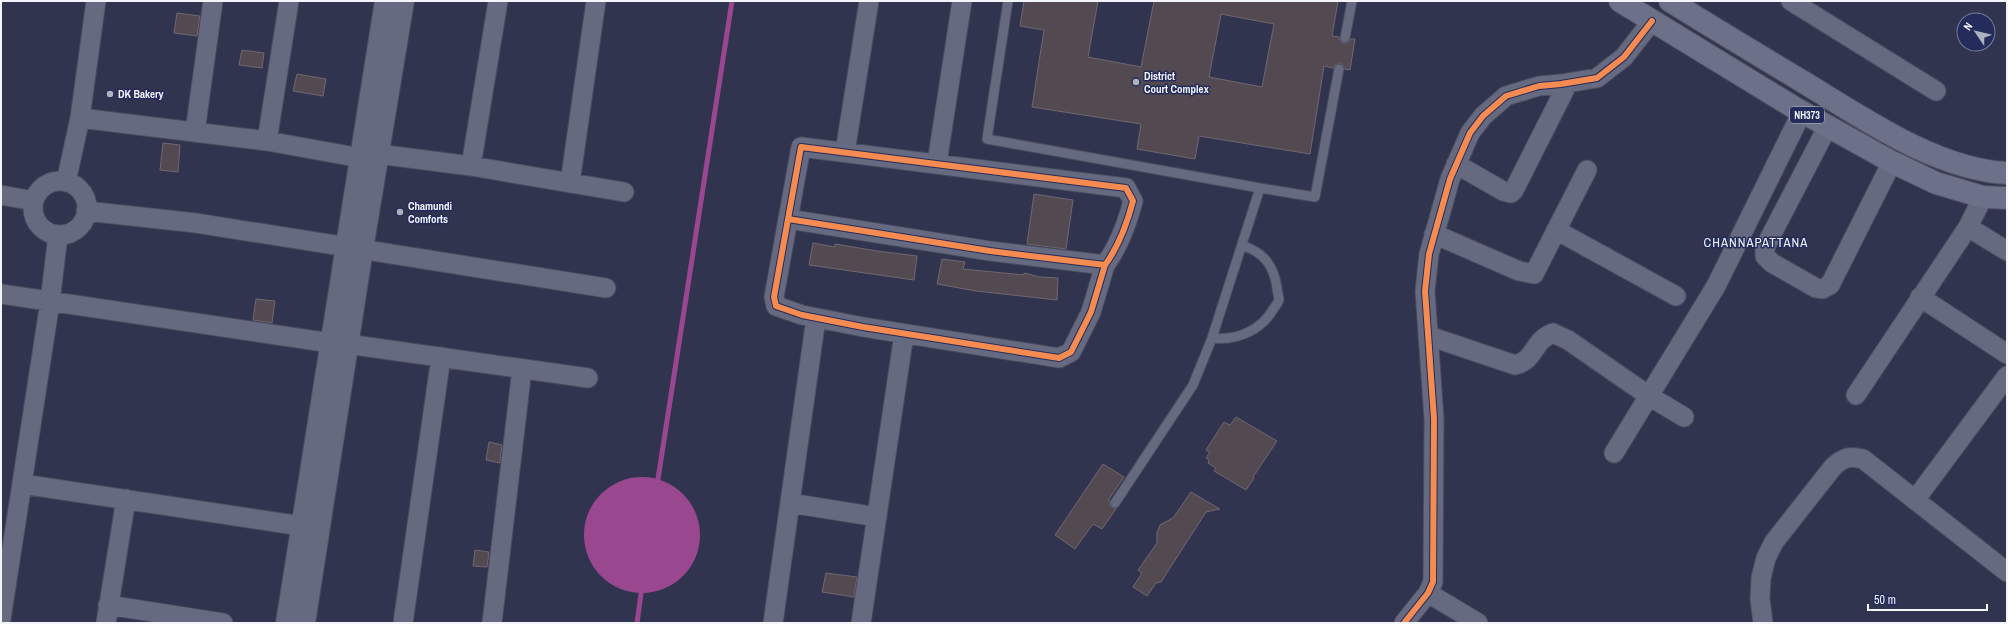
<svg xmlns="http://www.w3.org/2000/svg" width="2008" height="624" font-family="'Archivo Narrow',sans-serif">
	<rect width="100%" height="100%" fill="#30344e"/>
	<!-- water -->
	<path fill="#994890" d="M584 535a58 58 0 1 1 116 0a58 58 0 1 1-116 0Z"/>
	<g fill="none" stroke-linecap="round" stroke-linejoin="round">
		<!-- stream -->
		<path stroke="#994890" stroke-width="5" d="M658,479l74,-478
			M637,623l4,-29"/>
	</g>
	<!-- building -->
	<path fill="#524951" stroke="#716770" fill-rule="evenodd" d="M1024,1h74l-10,56 53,10 13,-66h184l-6,35 7,1 2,5 3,2 5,-2 2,-3h4l-5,31 -5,-1 -2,-4 -3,-2 -5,2 -2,3 -9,-2 -14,88 -111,-18 -4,23 -58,-10 4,-25 -109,-17 12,-77 -24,-4zM1221,14l53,10 -12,63 -53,-10z
		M177,13l23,3 -3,20 -23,-3z
		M242,50l22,3 -2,15 -23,-3z
		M297,74l29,5 -3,17 -30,-5z
		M163,143l17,2 -2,27 -18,-2z
		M1034,194l39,6 -7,49 -39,-5z
		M813,243l22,4v-3l42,7 40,5 -3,24 -105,-15z
		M942,259l23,3 -2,7 61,6v-2l16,4 18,1 -1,22 -81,-9 -39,-7z
		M256,299l19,2 -3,22 -19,-3z
		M1236,417l41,24 -24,36 1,1 -8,12 -32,-19 2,-3 -8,-5 1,-3 -3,-2 4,-6 -4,-2 18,-28 6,3z
		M489,442l13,3 -2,18 -14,-3z
		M1103,464l21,13 -15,22 1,7 6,3 -14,20 -9,-5 -18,25 -20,-14z
		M1191,492l29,17 -14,3 -45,70 -5,1 -9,13 -14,-9 9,-14 -4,-3 19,-27v-10l3,-8 13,-7z
		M475,550l14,2 -2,15 -14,-1z
		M826,573l31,4 -3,20 -32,-5z"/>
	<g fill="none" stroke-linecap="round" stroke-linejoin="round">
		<!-- service casing -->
		<g stroke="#4b4d5e" stroke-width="11">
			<path id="service" d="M1008,1l-21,138 273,49
				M1345,38l7,-37
				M1212,338c25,3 50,-8 62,-30 2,-2 4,-6 5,-8 0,-3 -2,-9 -2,-12 -3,-22 -13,-36 -34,-42
				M1115,503l78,-118 19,-47 48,-150 55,9 24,-128"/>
		</g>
		<!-- minor casing -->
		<g stroke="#4b4d5e" stroke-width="21">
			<path id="minor" d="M1791,1l145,90
				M80,118l187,23 94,17
				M1828,126l-63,121v9l7,7 44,25 6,1 8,-4 62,-123
				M195,132l18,-131
				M267,141l22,-140
				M845,152l24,-151
				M378,154l93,12 153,26
				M937,163l25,-162
				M1456,164l47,27 8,2 3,-3 54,-107
				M471,166l27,-165
				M33 208a27 27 0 1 1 54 0a27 27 0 1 1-54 0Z
				M66,182l14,-64 16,-117
				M570,183l26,-182
				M1,195l33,6
				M86,211l110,12 410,65
				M788,219l202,32 115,14c14,-19 22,-41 28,-64l-7,-13 -325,-41 -27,150 2,9 26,9 61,12 196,31 12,-6 20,-40 14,-47
				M1968,227l39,24
				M1556,230l120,66
				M1434,234l85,37 15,3 53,-104
				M1,294l330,49
				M1920,297l87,57
				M1429,336l86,29c21,-5 17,-24 38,-32l15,7 81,56 35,21
				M347,344l241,34
				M1856,395l112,-168 15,-30
				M1614,453l102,-167 86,-174
				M22,484l280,42
				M1915,500l92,-124
				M790,503l87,14
				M1428,593l50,30
				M108,605l115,18
				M1,619l49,-317 8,-67
				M106,623l20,-124
				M403,623l38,-266
				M492,623l30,-254
				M773,623l43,-305
				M861,623l43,-289
				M1404,623l24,-30 5,-11 1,-163 -9,-128 4,-37 21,-75 20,-46 13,-17 23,-20 33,-10 22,-2 36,-6 27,-21 28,-36
				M1763,623l-3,-24 1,-21 5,-20 8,-16 59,-75c11,-10 16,-11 30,-8l144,113"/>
		</g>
		<!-- tertiary casing -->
		<g stroke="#4b4d5e" stroke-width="24">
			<path id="tertiary" d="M287,623l99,-622
				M304,623l58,-374 41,-248"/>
		</g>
		<!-- trunk casing -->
		<g stroke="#4b4d5e" stroke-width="24">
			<path id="trunk" d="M1620,1l175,107 97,54 44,21 47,14 24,1
				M1670,1c45,28 90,55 135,82 58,35 132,87 202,90"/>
		</g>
		<!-- service -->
		<use href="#service" stroke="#666a80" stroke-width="9"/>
		<!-- minor -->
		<use href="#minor" stroke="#666a80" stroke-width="19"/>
		<!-- tertiary -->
		<use href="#tertiary" stroke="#666a80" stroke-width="22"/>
		<!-- trunk -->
		<use href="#trunk" stroke="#6c7088" stroke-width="22"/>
		<!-- cycleway casing -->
		<g stroke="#232c5b" stroke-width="8">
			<path id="cycleway" d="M788,219l202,32 115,14c14,-19 22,-41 28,-64l-7,-13 -325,-41 -27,150 2,9 26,9 61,12 196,31 12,-6 20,-40 14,-47
				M1404,623l24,-30 5,-11 1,-163 -9,-128 4,-37 21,-75 20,-46 13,-17 23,-20 33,-10 22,-2 36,-6 27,-21 28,-36"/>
		</g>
		<!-- cycleway -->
		<use href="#cycleway" stroke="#f68b52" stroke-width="6"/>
	</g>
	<!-- markers -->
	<g fill="#afb1be" stroke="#232c5b" stroke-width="1.5">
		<circle cx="1136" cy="82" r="4"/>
		<circle cx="110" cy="94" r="4"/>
		<circle cx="400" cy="212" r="4"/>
	</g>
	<g text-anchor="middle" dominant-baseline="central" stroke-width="3" stroke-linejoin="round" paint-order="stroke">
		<!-- shield labels -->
		<rect fill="#232c5b" stroke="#b5b9cb" stroke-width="1" x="1790" y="107" width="34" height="16" rx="3"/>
		<g font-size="10" font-weight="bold" fill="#f3f5fb">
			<text x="1807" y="115">NH373</text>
		</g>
		<!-- poi labels -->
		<g font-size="11" font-weight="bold" fill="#f3f5fb" stroke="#232c5b" text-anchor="start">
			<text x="1144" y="76">District<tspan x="1144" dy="13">Court Complex</tspan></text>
			<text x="118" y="94">DK Bakery</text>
			<text x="408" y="206">Chamundi<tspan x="408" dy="13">Comforts</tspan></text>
		</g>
		<!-- quarter labels -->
		<g font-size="13" letter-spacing="1" fill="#f3f5fb" stroke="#232c5b">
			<text x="1756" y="242">CHANNAPATTANA</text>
		</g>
	</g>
	<!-- border -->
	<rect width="2008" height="624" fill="none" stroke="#f3f5fb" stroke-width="4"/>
	<!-- north arrow -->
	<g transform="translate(1976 32) rotate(305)"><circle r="19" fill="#232c5b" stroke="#767c9b"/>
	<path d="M0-3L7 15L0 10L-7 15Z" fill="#afb1be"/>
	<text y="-6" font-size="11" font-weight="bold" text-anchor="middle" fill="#f3f5fb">N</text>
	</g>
	<!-- scale -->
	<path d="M1868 604v6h119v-6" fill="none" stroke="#f3f5fb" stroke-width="2"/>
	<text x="1874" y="604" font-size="12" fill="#f3f5fb" stroke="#232c5b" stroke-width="3" paint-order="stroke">50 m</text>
</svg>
